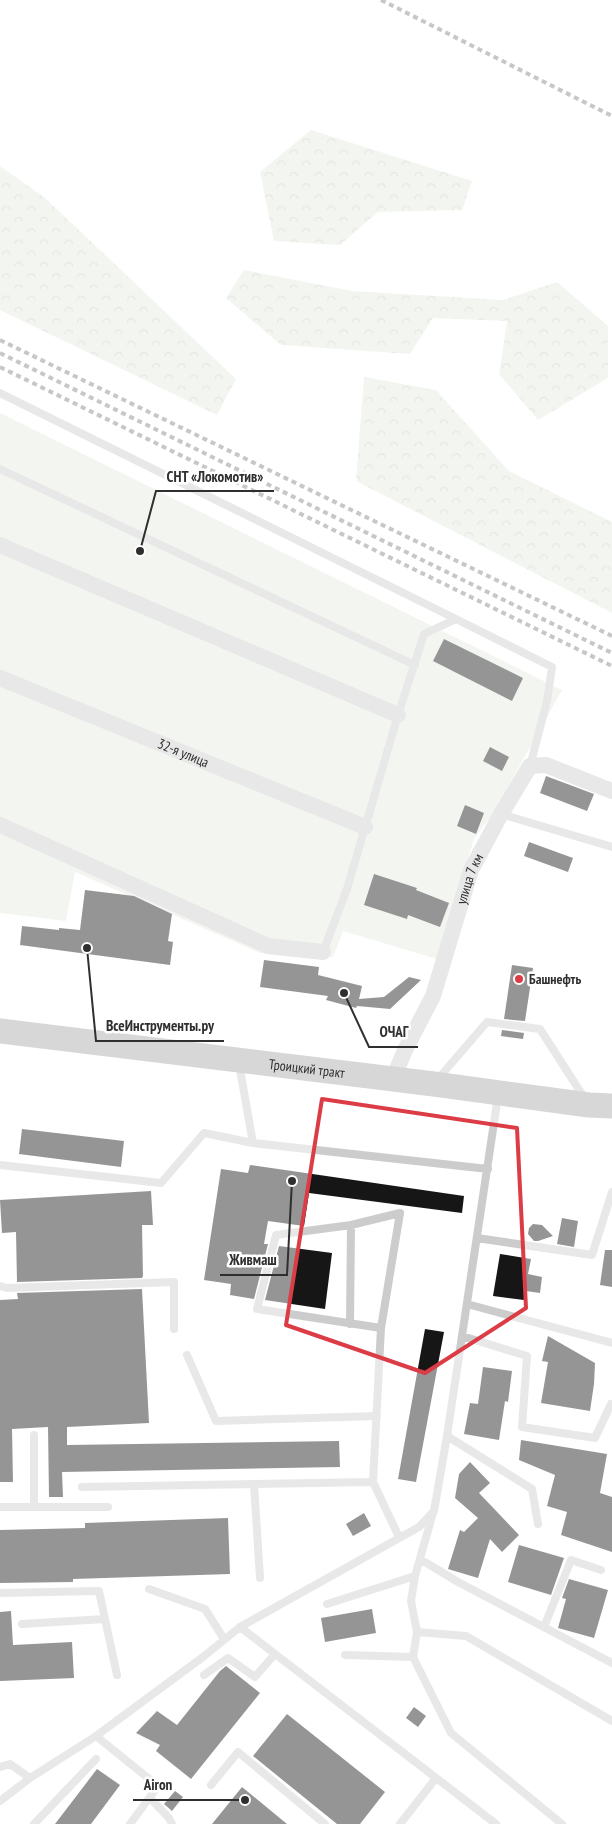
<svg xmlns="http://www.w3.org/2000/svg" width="612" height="1824" font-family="'PT Sans Narrow',sans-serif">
	<defs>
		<pattern id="forest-crowns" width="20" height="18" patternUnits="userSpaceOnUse" patternTransform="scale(1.25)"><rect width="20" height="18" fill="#e5ebde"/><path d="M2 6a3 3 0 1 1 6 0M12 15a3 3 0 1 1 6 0" fill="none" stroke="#c5cabf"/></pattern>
	</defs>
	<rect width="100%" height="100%" fill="#fff"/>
	<!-- forest -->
	<path fill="url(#forest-crowns)" d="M311,130l161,51 -10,29 -84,2 -38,33 -66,-4 -14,-69z
		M0,166l44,31 192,182 -19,36 -217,-105z
		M244,270l108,21 151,9 54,-18 51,44v52l-70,42 -39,-46 8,-53 -74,-3 -23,36 -129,-9 -55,-47z
		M364,377l72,13 73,81 103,51v91l-256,-132z"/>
	<!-- garden -->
	<path fill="#e5ebde" d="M0,413l562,277 -68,122 -20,27 -37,120 -94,-28 -10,26 -73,-4 -185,-81 -9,49 -66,-8z"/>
	<!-- building -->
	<path fill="#161616" d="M444,639l79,39 -11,23 -79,-40z
		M490,747l19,10 -7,14 -19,-10z
		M546,776l48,18 -7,17 -47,-18z
		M465,805l19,8 -8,21 -19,-8z
		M529,842l44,16 -5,14 -44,-16z
		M374,874l43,14 -1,2 33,13 -9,24 -32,-12 -1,4 -43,-14z
		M85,890l49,6 38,18 -4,27 5,1 -3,23 -150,-20 2,-19 37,4v-2l21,2z
		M264,960l55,7 -1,8 44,11 -3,13 25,-2 25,-20 12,3 -31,29 -33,-3 -1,2 -30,-8 2,-4 -68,-9z
		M512,965l21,3 -8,53 -21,-2z
		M502,1030l22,3 -1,6 -22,-3z
		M22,1129l102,12 -3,26 -102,-13z
		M250,1165l214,31 -2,17 -153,-20 -5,33 -36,-5 -4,23h4l-14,55 -24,-4 1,-11 -27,-4 17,-111 27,4z
		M151,1191l2,34h-11l1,51 -1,2 -125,4 -1,-50 -14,1 -2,-33z
		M562,1218l16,3 -4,26 -17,-3z
		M533,1224l9,1 11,11 -15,5h-4l-6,-7 1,-6z
		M279,1246l53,7 -7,56 -60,-9z
		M605,1250h7v37l-12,-2z
		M500,1254l31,5 -3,15 14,3 -2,16 -14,-2 -2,9 -31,-4z
		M142,1289l7,134 -82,4v18l272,-4 1,26 -278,5 1,25h-14l-1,-70 -36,2 1,53h-13v-182l18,-1 -1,-6z
		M425,1329l19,3 -28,150 -18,-3z
		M548,1336l47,27 -1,21 -4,27 -49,-8 7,-41 -6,-1z
		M483,1367l29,4 -4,31 -3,-1 -6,39 -35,-6 6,-31 8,1z
		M521,1440l86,14 -7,39 12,4v55l-51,-17 6,-23 -20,-6 8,-31 -36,-15z
		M470,1462l20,21 -11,10 40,42 -17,17 -12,-13 -12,39 -30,-9 12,-39 4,2 14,-14 -23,-20 4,-24z
		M364,1513l7,13 -18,10 -7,-12z
		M228,1518l2,56 -157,5v3l-73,1v-53l85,-2v-5z
		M519,1545l45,13 -13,37 -43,-13z
		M569,1579l39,11 -14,48 -36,-10 8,-29 -4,-1z
		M372,1609l4,24 -51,9 -4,-24z
		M11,1611l2,34 59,-3 2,36 -74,3v-69z
		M226,1666l34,27 -69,86 -35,-28 4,-6 -24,-12 21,-22 20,14 43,-54z
		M414,1707l12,9 -8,11 -12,-9z
		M287,1714l98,78 -25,32h-23l-84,-68z
		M97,1769l23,16 -29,39h-36z
		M242,1787l45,37h-75z
		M175,1791l8,6 -11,14 -8,-7z"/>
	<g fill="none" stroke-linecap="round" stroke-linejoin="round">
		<!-- service -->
		<path stroke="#ccc" stroke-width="8" d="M0,393l456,226
			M0,469l415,196
			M501,814l111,33
			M323,952l24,-63 51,-174 26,-81 32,-15 96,48 -5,34 -17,65
			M239,1064l14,79 235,26
			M437,1080l50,-58 53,7 45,70
			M0,1165l161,18 43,-50 49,10
			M477,1238l115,17 20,-63
			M0,1286l7,2 167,-6v47
			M467,1304l145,39
			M350,1324l1,-99
			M381,1328l19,-115 -49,12 -75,10 -19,74 124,19 -8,154 26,55
			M462,1336l65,20 -5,71 73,11 16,-34
			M187,1355l29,66 161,-5
			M34,1435v72
			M447,1436l85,53 6,35
			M254,1484l6,94
			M82,1487l291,-5
			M0,1507h108
			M433,1513l-18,63 -4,25 6,31 49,4 146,85
			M420,1559l38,23 154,81
			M149,1589l56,20 19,30
			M0,1593l99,-2 18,84
			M327,1604l88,-28
			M22,1624l83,-5
			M240,1627l256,197
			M544,1627l27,-67 30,10
			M417,1632l-4,25 38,76 111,91
			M345,1655l68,2
			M204,1675l24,-17 27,19 20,-23
			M96,1736l62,50 -28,38
			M0,1767l10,-3 20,14
			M211,1785l27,-33 87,72
			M150,1798l19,20 3,6
			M0,1801l30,-23 66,-42 107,-79 37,-30 179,-100 15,-16 13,-75 51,-340
			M34,1824l62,-65
			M400,1824l36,-46"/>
		<!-- minor -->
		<g stroke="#ccc" stroke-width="16">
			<path d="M0,545l398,170"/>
			<path id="s1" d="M0,678l365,149"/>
			<path d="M0,825l268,121 55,6"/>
			<path id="s2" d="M393,1079l12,-29 28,-54 38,-126 30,-56 29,-48 16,-1 66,26"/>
		</g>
		<!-- primary -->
		<path stroke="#a7a7a7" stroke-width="25" id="s3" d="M0,1031l434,53 155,21 23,1"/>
		<!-- rail -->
		<path stroke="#848484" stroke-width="4" stroke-dasharray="5 4" stroke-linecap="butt" d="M381,0l231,116
			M0,340l612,296
			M0,353l612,300
			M0,367l612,299"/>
	</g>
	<!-- marked area -->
	<path d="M0 0H612V1824H0ZM322,1099l195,29 9,180 -101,65 -139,-48z" fill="#fff" fill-opacity=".55" fill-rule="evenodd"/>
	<path fill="none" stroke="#db3c45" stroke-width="4" stroke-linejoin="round" d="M322,1099l195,29 9,180 -101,65 -139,-48z"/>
	<!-- markers -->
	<circle fill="#db3c45" stroke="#fff" stroke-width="2" cx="519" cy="979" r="5"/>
	<g text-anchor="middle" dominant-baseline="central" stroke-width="5" stroke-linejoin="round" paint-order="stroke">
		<!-- street labels -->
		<g font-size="14" fill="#2f2f2f" stroke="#fff">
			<text stroke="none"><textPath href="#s1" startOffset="198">32-я улица</textPath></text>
			<text stroke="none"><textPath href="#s2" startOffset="215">улица 7 км</textPath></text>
			<text stroke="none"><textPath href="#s3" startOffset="309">Троицкий тракт</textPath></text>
		</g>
		<!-- poi labels -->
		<g font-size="14" font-weight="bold" fill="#2f2f2f" stroke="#fff" text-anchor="start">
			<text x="529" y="979">Башнефть</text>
		</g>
	</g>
	<!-- callouts -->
	<path fill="none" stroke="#2f2f2f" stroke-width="2" d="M140 551L156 491H274M87 948L96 1041H224M344 993L369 1047H418M292 1181L287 1275H220M245 1800L182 1800H133"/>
	<g fill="#2f2f2f" stroke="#fff" stroke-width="2">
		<circle cx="140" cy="551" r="5"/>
		<circle cx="87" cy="948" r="5"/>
		<circle cx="344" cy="993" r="5"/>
		<circle cx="292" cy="1181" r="5"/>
		<circle cx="245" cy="1800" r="5"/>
	</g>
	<g font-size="15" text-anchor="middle" font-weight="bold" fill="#2f2f2f" stroke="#fff" stroke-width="5" stroke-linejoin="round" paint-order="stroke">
		<text x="215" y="482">СНТ «Локомотив»</text>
		<text x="160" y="1031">ВсеИнструменты.ру</text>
		<text x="394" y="1037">ОЧАГ</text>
		<text x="253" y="1265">Живмаш</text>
		<text x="158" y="1790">Airon</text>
	</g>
</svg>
